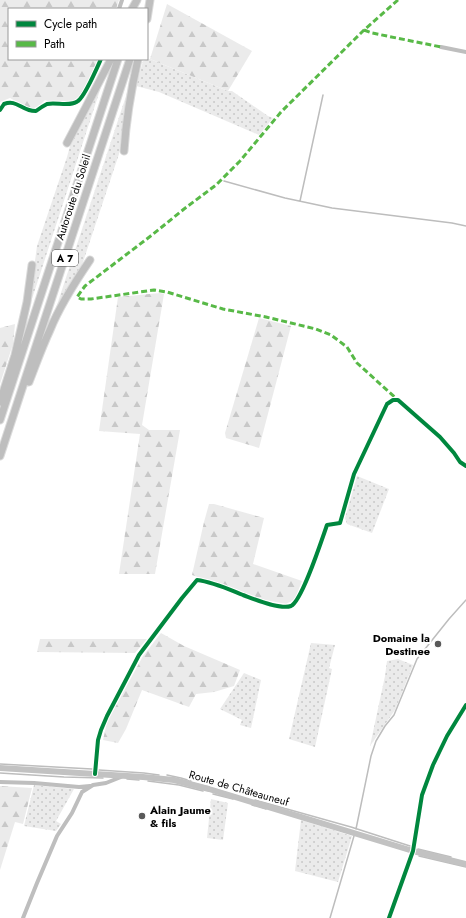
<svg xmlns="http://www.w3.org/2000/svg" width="466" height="918" font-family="Jost,sans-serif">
	<defs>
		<pattern id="grass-dots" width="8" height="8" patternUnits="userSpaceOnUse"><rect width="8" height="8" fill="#ebebeb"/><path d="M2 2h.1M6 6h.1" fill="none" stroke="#c8c8c8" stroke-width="1.8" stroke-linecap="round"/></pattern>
		<pattern id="forest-firs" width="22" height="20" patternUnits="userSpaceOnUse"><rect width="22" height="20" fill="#ebebeb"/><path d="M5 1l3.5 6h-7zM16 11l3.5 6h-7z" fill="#c8c8c8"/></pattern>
	</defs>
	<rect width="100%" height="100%" fill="#fff"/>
	<!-- grass -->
	<path fill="url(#grass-dots)" d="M150,59l78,32h4l36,25 5,2 -14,17 -100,-43 -23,-6 7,-25z
		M100,86l1,1 -71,218h-1l8,-59 30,-89 6,-22z
		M127,93l-8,61 -37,111 -27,49h-1z
		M357,476l32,13 -17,44 -25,-9 -2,-6z
		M311,643l24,2 -6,23 3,1 -17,78 -26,-8z
		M398,659l15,6 -18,45 -25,36 15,-70 2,-15z
		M244,673l17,7 -10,48 -11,-3 2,-5 -22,-11z
		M34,785l40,4 -18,32 5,3 -5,7 -32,-5z
		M211,799l17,4 -5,37 -16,-2z
		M301,820l51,16 -14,46 -43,-11z"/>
	<!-- forest -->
	<path fill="url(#forest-firs)" d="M0,0h119l-3,9h-107v50h91l-18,36 -6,9 -14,2 -17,-6 -7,7 -8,2 -20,-11 -10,4z
		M167,4l85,47 -24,40 -78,-32z
		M160,293l4,1 -22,131 7,5h31l-25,144h-36l21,-140 -41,-3 19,-134z
		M259,318l32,8 -32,122 -33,-10 -1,-5z
		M15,324l-2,20 -13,40v-56z
		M209,504h5l50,14 -11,46 49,17 -7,18 -9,5 -21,-4 -73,-25 12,-53z
		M161,633l23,13 56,24 -6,16 -20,6 -18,2 -7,13 -47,-17 -16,39 -8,14 -15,-3 4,-18 36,-66z
		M40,639h107l-12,14 -98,-1z
		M0,786l32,2 -9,36 -8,-2 -15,48z"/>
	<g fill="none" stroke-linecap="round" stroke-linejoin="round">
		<!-- stream -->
		<path stroke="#bdbdbd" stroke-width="1.5" d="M224,181l61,17 47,10 120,15 14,3
			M300,201l23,-106
			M0,764l92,5
			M99,770l45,3 15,2
			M0,773l64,4 39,1
			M167,775l14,3 10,3
			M127,779l12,1
			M148,781l31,4 24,6
			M213,794l20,5
			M255,800l96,27 59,19
			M252,805l14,4
			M356,829l15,-73 5,-15 9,-15 9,-11 23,-56 32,-40 17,-19
			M418,849l33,8
			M419,856l47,11
			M330,918l24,-82"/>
		<!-- highway casing -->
		<g stroke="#dbdbdb" stroke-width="9">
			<path id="highway" d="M132,9l5,-9
				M147,19l3,-19
				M67,143l19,-36 25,-48
				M124,151c2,-31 7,-61 14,-92
				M29,382c7,-18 13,-35 21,-52 10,-25 25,-48 40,-70
				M0,402l15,-47 12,-53 5,-37
				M0,420l118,-361
				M0,456l130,-397"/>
		</g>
		<!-- street -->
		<path stroke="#bebebe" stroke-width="4" d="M119,9l3,-9
			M441,47l25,5
			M0,110l4,-6c11,-4 15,3 25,6 3,1 5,1 7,1 4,-3 7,-5 11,-7 9,-2 24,3 31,-3 7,-5 19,-33 23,-42
			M95,774l3,-34 3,-10 6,-14 32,-61 43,-57 15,-18c16,2 31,9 46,15 11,4 37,15 48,11 11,-5 31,-67 36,-81l13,-2 14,-49 33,-70 6,-4h5l42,37 14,16 6,9 6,4
			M0,782l34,1 45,4 11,-1
			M23,918l14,-35 20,-47 15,-23 10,-21 11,-7 13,-2 15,-6
			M389,918l24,-67 9,-56 11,-30 14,-29 19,-31"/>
		<!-- secondary -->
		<path stroke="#c2c2c2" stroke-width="6" d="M0,768l143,9 31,3 35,9 204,62 53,13"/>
		<!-- highway -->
		<use href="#highway" stroke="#bebebe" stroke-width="7"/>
		<!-- quiet -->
		<path stroke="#58b947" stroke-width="3" stroke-dasharray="6 3" stroke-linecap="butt" d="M398,0l-34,30 -83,82 -41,49 -24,24 -32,24 -32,26 -67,51 -8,11 4,2h10l63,-9 13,2 56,17 43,8 50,12 15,6 16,12 10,16 41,37
			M364,30l8,3 69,14"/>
		<!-- cycleway casing -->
		<g stroke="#fff" stroke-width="6">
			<path id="cycleway" d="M0,110l4,-6c11,-4 15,3 25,6 3,1 5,1 7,1 4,-3 7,-5 11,-7 9,-2 24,3 31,-3 7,-5 19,-33 23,-42
				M95,774l3,-34 3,-10 6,-14 32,-61 43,-57 15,-18c16,2 31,9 46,15 11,4 37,15 48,11 11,-5 31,-67 36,-81l13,-2 14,-49 33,-70 6,-4h5l42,37 14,16 6,9 6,4
				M389,918l24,-67 9,-56 11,-30 14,-29 19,-31"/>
		</g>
		<!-- cycleway -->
		<use href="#cycleway" stroke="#00873e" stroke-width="4"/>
	</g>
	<!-- markers -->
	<g fill="#595959" stroke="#fff" stroke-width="1.5">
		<circle cx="438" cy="644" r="4"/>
		<circle cx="142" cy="816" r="4"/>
	</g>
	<g text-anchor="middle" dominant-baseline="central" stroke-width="4" stroke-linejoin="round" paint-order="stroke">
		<!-- shield labels -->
		<rect fill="#fff" stroke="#4c4c4c" stroke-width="1" x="52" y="250" width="26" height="16" rx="3"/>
		<g font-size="10" font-weight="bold" fill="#000">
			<text x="65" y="258">A 7</text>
		</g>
		<!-- street labels -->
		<g font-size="11" fill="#000" stroke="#fff">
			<text transform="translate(73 197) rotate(-72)">Autoroute du Soleil</text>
			<text transform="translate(239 788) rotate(16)">Route de Châteauneuf</text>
		</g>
		<!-- poi labels -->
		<g font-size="11" font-weight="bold" fill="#000" stroke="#fff" text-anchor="end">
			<text x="430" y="638">Domaine la<tspan x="430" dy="13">Destinee</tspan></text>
			<text x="150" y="810" text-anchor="start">Alain Jaume<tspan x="150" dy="13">&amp; fils</tspan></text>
		</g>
	</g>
	<!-- legend -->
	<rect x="8" y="8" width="140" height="52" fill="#ffffff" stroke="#999999"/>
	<rect x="16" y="21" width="20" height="6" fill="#00873e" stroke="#999999"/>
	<text x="44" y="28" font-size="12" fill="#000000">Cycle path</text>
	<rect x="16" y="41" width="20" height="6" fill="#58b947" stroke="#999999"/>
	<text x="44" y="48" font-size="12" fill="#000000">Path</text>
</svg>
